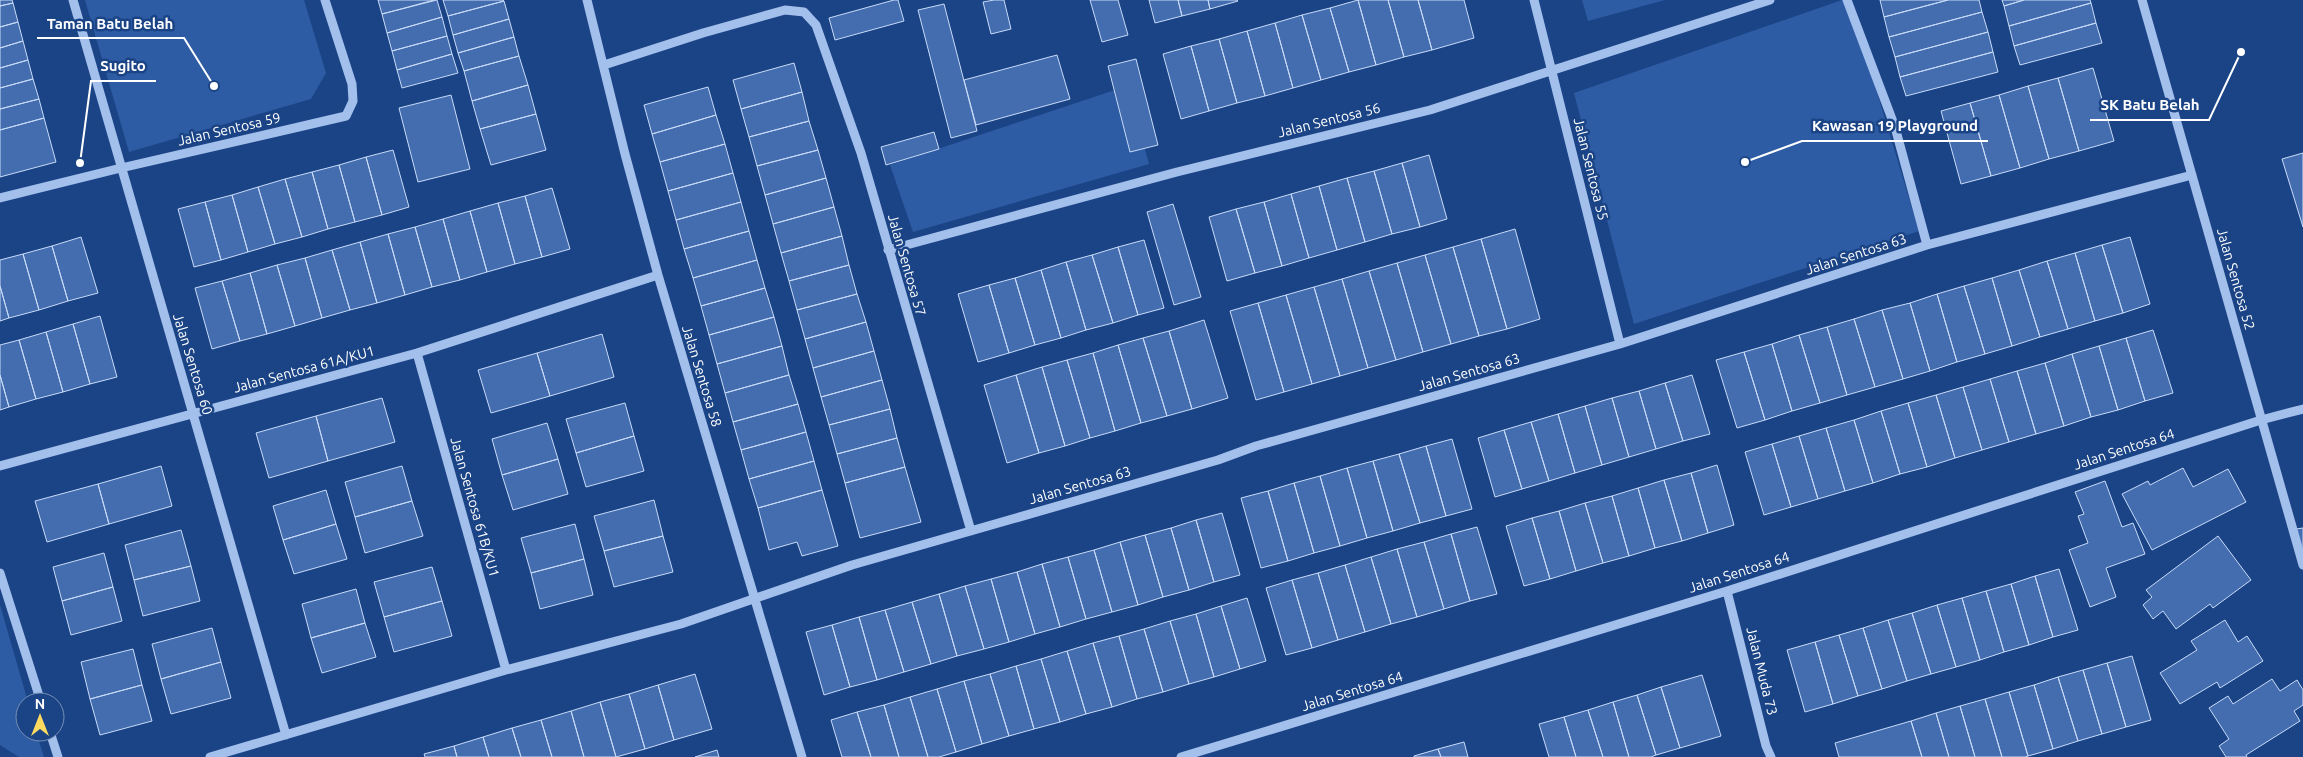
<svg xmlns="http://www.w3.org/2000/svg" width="2303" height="757" font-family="Ubuntu,sans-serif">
	<rect width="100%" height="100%" fill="#1b4486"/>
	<!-- green -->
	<path fill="#2e5ca4" d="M85,0h219l22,73 -15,26 -182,53z
		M1582,0h83l-77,21z
		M1842,0h7l70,231 -285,93 -60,-231z
		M1127,86l22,78 -236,68 -23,-67z
		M0,605l28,97h-3v30h11l8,25h-25l-19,-12z"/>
	<!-- building -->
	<path fill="#446daf" stroke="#c8dbf8" d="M0,0h12l1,3 -13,3z
		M378,0h56l-52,14z
		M437,0l5,17 -55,16 -5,-19z
		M443,0h60l1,1 -56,15z
		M894,0h4l6,21 -69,19 -6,-22z
		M994,0h10l7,29 -20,5 -8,-32z
		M1090,0h28l10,35 -26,7z
		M1149,0h29l4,16 -27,7z
		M1178,0h30l2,9 -28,7z
		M1208,0h29l1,1 -28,8z
		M1358,0h30l16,57 -28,8z
		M1358,0l18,65 -27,7 -19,-64z
		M1388,0h30l14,50 -28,7z
		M1418,0h46l10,38 -42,12z
		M1880,0h68l-64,17z
		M1948,0h31l3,12 -93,25 -5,-20z
		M2002,0h22l-20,6z
		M2024,0h66l1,3 -82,23 -5,-20z
		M504,1l5,18 -56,16 -5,-19z
		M13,3l5,19 -18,5v-21z
		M2091,3l5,20 -82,23 -5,-20z
		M944,4l33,127 -26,7 -33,-128z
		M1330,8l19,64 -28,8 -19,-65z
		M1982,12l6,20 -93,25 -6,-20z
		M1302,15l19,65 -28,8 -18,-65z
		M442,17l5,19 -55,15 -5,-18z
		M509,19l5,18 -56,16 -5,-18z
		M18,22l5,19 -23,7v-21z
		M1275,23l18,65 -28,8 -18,-65z
		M2096,23l6,20 -82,22 -6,-19z
		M1247,31l18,65 -28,7 -18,-64z
		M1988,32l5,20 -93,25 -5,-20z
		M447,36l5,18 -55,16 -5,-19z
		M514,37l5,19 -55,15 -6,-18z
		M1219,39l18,64 -28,8 -18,-65z
		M23,41l5,19 -28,8v-20z
		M1191,46l18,65 -28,8 -18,-65z
		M1993,52l5,20 -92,24 -6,-19z
		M452,54l6,19 -56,15 -5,-18z
		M1057,55l13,44 -94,26 -12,-45z
		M519,56l9,29 -56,16 -8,-30z
		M1136,59l22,86 -28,7 -22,-86z
		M28,60l5,19 -33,9v-20z
		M794,63l8,29 -61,17 -8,-29z
		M2093,68l21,73 -35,10 -21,-73z
		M2058,78l21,73 -30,8 -21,-73z
		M33,79l6,20 -39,10v-21z
		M528,85l8,29 -56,15 -8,-28z
		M2028,86l21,73 -29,9 -21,-73z
		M708,87l8,28 -64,19 -8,-29z
		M802,92l7,29 -60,16 -8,-28z
		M451,95l19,74 -52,13 -19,-74z
		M1999,95l21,73 -29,8 -21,-73z
		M39,99l5,19 -44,12v-21z
		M1970,103l21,73 -30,8 -20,-73z
		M536,114l10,36 -55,15 -11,-36z
		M716,115l9,29 -65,18 -8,-28z
		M44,118l12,44 -56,15v-47z
		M809,121l9,29 -61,16 -8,-29z
		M934,132l5,17 -53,16 -5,-18z
		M725,144l8,29 -65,18 -8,-29z
		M393,150l16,57 -27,8 -16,-58z
		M818,150l8,28 -61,17 -8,-29z
		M2303,153v74l-21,-68z
		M1429,155l18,64 -27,8 -18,-64z
		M366,157l16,58 -27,7 -16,-57z
		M1402,163l18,64 -28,7 -18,-63z
		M339,165l16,57 -27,7 -16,-57z
		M1374,171l18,63 -27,8 -18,-64z
		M312,172l16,57 -26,8 -17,-58z
		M733,173l8,29 -65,18 -8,-29z
		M826,178l8,29 -61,17 -8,-29z
		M1347,178l18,64 -28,8 -18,-64z
		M285,179l17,58 -27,7 -17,-57z
		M1319,186l18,64 -28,8 -18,-64z
		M258,187l17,57 -27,8 -16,-57z
		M552,188l18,61 -28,8 -17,-61z
		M1291,194l18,64 -27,8 -18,-64z
		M232,195l16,57 -27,8 -16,-58z
		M525,196l17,61 -27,7 -17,-61z
		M205,202l16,58 -27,7 -16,-58z
		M741,202l8,29 -65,18 -8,-29z
		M1264,202l18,64 -27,7 -19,-64z
		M498,203l17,61 -28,8 -17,-61z
		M1173,204l28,93 -27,8 -27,-93z
		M834,207l8,29 -61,17 -8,-29z
		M1236,209l19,64 -28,8 -18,-64z
		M470,211l17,61 -27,8 -17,-61z
		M443,219l17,61 -28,7 -17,-60z
		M415,227l17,60 -27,8 -17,-61z
		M1515,229l25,90 -33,10 -26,-90z
		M749,231l8,29 -64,18 -9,-29z
		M388,234l17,61 -28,8 -17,-61z
		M842,236l7,29 -60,16 -8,-28z
		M81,237l17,56 -30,8 -16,-55z
		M2130,237l20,67 -27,9 -21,-68z
		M1481,239l26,90 -28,7 -26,-89z
		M1144,240l20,68 -26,7 -20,-68z
		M360,242l17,61 -27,7 -18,-60z
		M2102,245l21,68 -28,8 -20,-68z
		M52,246l16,55 -29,9 -16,-56z
		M1118,247l20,68 -25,8 -21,-68z
		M1453,247l26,89 -28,8 -26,-89z
		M332,250l18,60 -28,8 -17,-60z
		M2075,253l20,68 -27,8 -21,-68z
		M23,254l16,56 -30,8 -9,-32v-26z
		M1092,255l21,68 -27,7 -20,-68z
		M1425,255l26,89 -28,8 -26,-89z
		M305,258l17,60 -27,8 -18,-61z
		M757,260l8,28 -64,18 -8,-28z
		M2047,261l21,68 -28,8 -21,-67z
		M1066,262l20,68 -25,8 -20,-68z
		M1397,263l26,89 -27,8 -27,-89z
		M277,265l18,61 -28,8 -17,-61z
		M849,265l8,29 -60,16 -8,-29z
		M1041,270l20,68 -26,7 -20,-67z
		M2019,270l21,67 -28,9 -20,-68z
		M1369,271l27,89 -28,8 -26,-89z
		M250,273l17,61 -27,7 -18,-60z
		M1015,278l20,67 -26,8 -20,-68z
		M1992,278l20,68 -27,8 -21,-68z
		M1342,279l26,89 -28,8 -26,-89z
		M222,281l18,60 -28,8 -17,-61z
		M989,285l20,68 -31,9 -20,-68z
		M0,286l9,32 -9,3z
		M1964,286l21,68 -28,8 -20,-68z
		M1314,287l26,89 -28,8 -26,-89z
		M765,288l9,29 -65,18 -8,-29z
		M857,294l9,28 -61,17 -8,-29z
		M1937,294l20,68 -27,9 -20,-68z
		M1286,295l26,89 -28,8 -26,-89z
		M1258,303l26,89 -28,8 -26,-89z
		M1910,303l20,68 -27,8 -21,-69z
		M1882,310l21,69 -28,8 -21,-68z
		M100,316l17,61 -27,7 -17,-60z
		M774,317l8,29 -65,18 -8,-29z
		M1854,319l21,68 -28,8 -20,-68z
		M1204,320l24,78 -36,11 -23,-78z
		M866,322l8,29 -61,17 -8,-29z
		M73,324l17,60 -27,8 -17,-60z
		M1827,327l20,68 -27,8 -21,-68z
		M2153,330l20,63 -28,8 -19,-63z
		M1169,331l23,78 -25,7 -24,-78z
		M46,332l17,60 -27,7 -17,-59z
		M602,334l12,43 -64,19 -13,-43z
		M1799,335l21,68 -28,8 -20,-67z
		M1143,338l24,78 -26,7 -23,-78z
		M2126,338l19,63 -27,9 -19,-64z
		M19,340l17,59 -27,8 -9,-32v-30z
		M1772,344l20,67 -27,9 -21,-68z
		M1118,345l23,78 -26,8 -22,-78z
		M782,346l7,29 -64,18 -8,-29z
		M2099,346l19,64 -27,7 -19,-63z
		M874,351l8,29 -61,17 -8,-29z
		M1744,352l21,68 -28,8 -21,-68z
		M537,353l13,43 -59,17 -13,-43z
		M1093,353l22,78 -25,7 -23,-78z
		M2072,354l19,63 -27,9 -19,-63z
		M1067,360l23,78 -25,8 -23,-79z
		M2045,363l19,63 -28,8 -19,-63z
		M1042,367l23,79 -26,7 -23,-78z
		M2017,371l19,63 -27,8 -19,-63z
		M0,375l9,32 -9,3z
		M789,375l9,29 -65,18 -8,-29z
		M1016,375l23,78 -32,10 -23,-78z
		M1692,375l18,59 -27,7 -18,-58z
		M1990,379l19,63 -27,8 -19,-63z
		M882,380l8,29 -61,16 -8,-28z
		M1665,383l18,58 -27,8 -17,-58z
		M1963,387l19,63 -27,8 -19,-63z
		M1639,391l17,58 -27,8 -17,-59z
		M1936,395l19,63 -28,9 -19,-64z
		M382,398l13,44 -67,19 -12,-45z
		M1612,398l17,59 -27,8 -17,-59z
		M625,403l9,33 -58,17 -10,-34z
		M1908,403l19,64 -27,7 -19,-63z
		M798,404l8,28 -65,18 -8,-28z
		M1585,406l17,59 -27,8 -17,-59z
		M890,409l7,29 -60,16 -8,-29z
		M1881,411l19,63 -27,9 -19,-63z
		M1558,414l17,59 -26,8 -18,-59z
		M316,416l12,45 -59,17 -13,-45z
		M1854,420l19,63 -28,8 -19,-63z
		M1531,422l18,59 -27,8 -18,-59z
		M547,423l11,36 -56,16 -10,-36z
		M1826,428l19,63 -27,8 -19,-63z
		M1504,430l18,59 -27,8 -17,-59z
		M806,432l8,29 -65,18 -8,-29z
		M634,436l10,35 -58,16 -10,-34z
		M1799,436l19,63 -27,8 -19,-63z
		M897,438l8,29 -60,16 -8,-29z
		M1452,439l20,70 -26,7 -20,-70z
		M1772,444l19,63 -27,8 -19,-63z
		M1426,446l20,70 -26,7 -21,-69z
		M1399,454l21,69 -27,8 -20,-70z
		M558,459l10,35 -55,16 -11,-35z
		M814,461l8,29 -64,18 -9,-29z
		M1373,461l20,70 -26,7 -20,-70z
		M1717,465l17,60 -26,8 -17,-60z
		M161,466l11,40 -63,18 -11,-40z
		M402,466l10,35 -57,16 -10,-35z
		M905,467l16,55 -61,16 -15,-55z
		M1347,468l20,70 -27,8 -20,-70z
		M2183,468l10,19 35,-18 18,33 -94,48 -30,-56 26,-13 2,4z
		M1691,473l17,60 -26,8 -18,-61z
		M1320,476l20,70 -26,7 -20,-70z
		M1664,480l18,61 -27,7 -17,-60z
		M2105,481l17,46 11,-4 12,31 -39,14 10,29 -26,10 -21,-57 19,-7 -10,-27 6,-2 -9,-22z
		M1294,483l20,70 -26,8 -20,-70z
		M98,484l11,40 -62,18 -12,-41z
		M1638,488l17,60 -26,8 -17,-60z
		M326,490l10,34 -53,16 -10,-34z
		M822,490l16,56 -36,10 -5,-14 -28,8 -11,-42z
		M1268,491l20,70 -27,7 -20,-70z
		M1612,496l17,60 -26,7 -18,-60z
		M654,500l9,36 -59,15 -10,-35z
		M412,501l11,35 -58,17 -10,-36z
		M1585,503l18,60 -27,8 -17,-60z
		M1559,511l17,60 -26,8 -18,-61z
		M1222,513l18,62 -26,7 -18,-62z
		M1532,518l18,61 -26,7 -18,-60z
		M1196,520l18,62 -25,8 -18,-62z
		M336,524l11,35 -53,15 -11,-34z
		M575,524l9,35 -53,14 -10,-35z
		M1477,527l20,67 -27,7 -19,-67z
		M1171,528l18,62 -26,7 -18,-62z
		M2303,528v27l-7,-26z
		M181,530l10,36 -57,14 -9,-35z
		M1451,534l19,67 -26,8 -20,-67z
		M1145,535l18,62 -25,8 -18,-63z
		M663,536l10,36 -59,15 -10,-36z
		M2218,536l33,44 -38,28 -3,-4 -34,25 -13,-18 -10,8 -10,-14 9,-8 -6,-7z
		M1120,542l18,63 -26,7 -18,-62z
		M1424,542l20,67 -27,8 -20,-68z
		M1397,549l20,68 -26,7 -20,-67z
		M1094,550l18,62 -26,7 -18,-62z
		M104,553l9,34 -51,14 -9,-34z
		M1068,557l18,62 -26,8 -18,-63z
		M1371,557l20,67 -26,8 -20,-67z
		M584,559l9,36 -53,14 -9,-36z
		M1042,564l18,63 -25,7 -18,-62z
		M1345,565l20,67 -27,8 -20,-67z
		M191,566l9,35 -57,15 -9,-36z
		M432,567l10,34 -58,16 -10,-35z
		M2059,569l19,61 -25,7 -18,-61z
		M1017,572l18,62 -26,8 -18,-63z
		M1318,573l20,67 -26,8 -20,-68z
		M2035,576l18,61 -24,8 -18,-61z
		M991,579l18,63 -25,7 -19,-63z
		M1292,580l20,68 -26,7 -20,-67z
		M2011,584l18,61 -25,7 -18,-61z
		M965,586l19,63 -27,7 -18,-62z
		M113,587l9,34 -51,14 -9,-34z
		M356,589l9,34 -54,15 -9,-34z
		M1986,591l18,61 -24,8 -18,-62z
		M939,594l18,62 -26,8 -19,-62z
		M1247,598l19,63 -26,8 -19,-63z
		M1962,598l18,62 -24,7 -19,-62z
		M442,601l10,35 -58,16 -10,-35z
		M912,602l19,62 -27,8 -19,-62z
		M1937,605l19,62 -25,7 -19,-61z
		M1221,606l19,63 -26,8 -18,-63z
		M885,610l19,62 -27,8 -18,-63z
		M1912,613l19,61 -24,7 -19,-61z
		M1196,614l18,63 -25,7 -19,-63z
		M859,617l18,63 -27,7 -18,-62z
		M1888,620l19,61 -25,8 -19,-61z
		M2225,620l13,22 9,-6 16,25 -43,27 -3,-6 -37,22 -20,-31 37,-23 -6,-9z
		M1170,621l19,63 -26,8 -19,-63z
		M365,623l11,34 -54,16 -11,-35z
		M832,625l18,62 -26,8 -18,-63z
		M212,628l9,34 -60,17 -9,-35z
		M1863,628l19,61 -24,7 -19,-61z
		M1144,629l19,63 -26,7 -18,-63z
		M1839,635l19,61 -25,8 -18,-62z
		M1119,636l18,63 -25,8 -19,-64z
		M1815,642l18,62 -28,8 -18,-62z
		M1093,643l19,64 -26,7 -19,-63z
		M133,649l9,36 -52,14 -9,-37z
		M1067,651l19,63 -26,8 -19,-63z
		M2132,656l19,64 -25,7 -19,-64z
		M1041,659l19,63 -26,7 -18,-63z
		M221,662l10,36 -60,16 -10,-35z
		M2107,663l19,64 -24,7 -19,-64z
		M1016,666l18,63 -25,7 -19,-62z
		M2083,670l19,64 -24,7 -20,-64z
		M695,674l17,55 -38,11 -16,-55z
		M990,674l19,62 -27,8 -18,-63z
		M1702,675l19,61 -41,12 -19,-61z
		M2058,677l20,64 -25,8 -19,-64z
		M2272,679l8,12 17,-11 6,10v15l-9,6 6,10 -54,34 1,2h-21l-7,-11 10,-7 -20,-31 19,-12 5,8z
		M964,681l18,63 -26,8 -19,-63z
		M142,685l10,36 -52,14 -10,-36z
		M658,685l16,55 -29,9 -16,-55z
		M2034,685l19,64 -25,7 -19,-64z
		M1661,687l19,61 -24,7 -19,-60z
		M937,689l19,63 -17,5h-11l-18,-60z
		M2009,692l19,64 -3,1h-23l-17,-58z
		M629,694l16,55 -29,8 -16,-55z
		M1637,695l19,60 -5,2h-22l-16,-55z
		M910,697l18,60h-29l-15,-52z
		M1985,699l17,58h-27l-15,-51z
		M600,702l16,55h-32l-13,-46z
		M1613,702l16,55h-26l-15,-47z
		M884,705l15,52h-28l-14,-45z
		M1960,706l15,51h-26l-13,-44z
		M1588,710l15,47h-27l-12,-40z
		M571,711l13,46h-32l-11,-37z
		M857,712l14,45h-29l-11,-37z
		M1936,713l13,44h-27l-11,-36z
		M1564,717l12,40h-27l-10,-33z
		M541,720l11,37h-31l-9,-29z
		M1911,721l11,36h-83l-4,-14z
		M512,728l9,29h-32l-6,-20z
		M483,737l6,20h-32l-3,-11z
		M1464,742l4,15h-27l-3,-8z
		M454,746l3,11h-32l-1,-3z
		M1438,749l3,8h-27v-1z
		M717,750l2,7h-24z"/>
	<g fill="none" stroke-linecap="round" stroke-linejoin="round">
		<!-- minor -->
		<path stroke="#a3bfec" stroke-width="9" d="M73,0l213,735
			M587,0l38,154 33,121 144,482
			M1534,0l86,344
			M1847,0l48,127 32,118
			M2142,0l161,565
			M604,65l99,-32 82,-23 19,2 12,13 45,128 110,378
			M0,198l121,-30 225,-52 7,-15 -1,-17 -27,-84
			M888,250l289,-78 253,-62 340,-110
			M417,353l89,317
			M0,466l417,-113 241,-78
			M0,573l41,129
			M1727,591l39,155 5,11
			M50,732l8,25
			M210,757l296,-87 175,-46 171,-59 366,-105 38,-14 364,-102 307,-99 265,-70
			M1181,757l546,-166 534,-171 42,-11"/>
	</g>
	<g text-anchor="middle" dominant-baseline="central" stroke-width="5" stroke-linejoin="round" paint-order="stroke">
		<!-- street labels -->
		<g font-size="14" fill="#fff" stroke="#1b4486">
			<text transform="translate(1329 120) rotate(-14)">Jalan Sentosa 56</text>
			<text transform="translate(229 129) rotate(-13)">Jalan Sentosa 59</text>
			<text transform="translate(1591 169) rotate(76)">Jalan Sentosa 55</text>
			<text transform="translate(1856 254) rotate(-18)">Jalan Sentosa 63</text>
			<text transform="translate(907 265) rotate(74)">Jalan Sentosa 57</text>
			<text transform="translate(2236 279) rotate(74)">Jalan Sentosa 52</text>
			<text transform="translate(193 364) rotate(73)">Jalan Sentosa 60</text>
			<text transform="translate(304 369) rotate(-15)">Jalan Sentosa 61A/KU1</text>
			<text transform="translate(1469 372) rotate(-16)">Jalan Sentosa 63</text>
			<text transform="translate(702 376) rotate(73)">Jalan Sentosa 58</text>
			<text transform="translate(2124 449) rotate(-18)">Jalan Sentosa 64</text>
			<text transform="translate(1080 485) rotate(-16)">Jalan Sentosa 63</text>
			<text transform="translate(475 507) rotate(74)">Jalan Sentosa 61B/KU1</text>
			<text transform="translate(1739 572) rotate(-18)">Jalan Sentosa 64</text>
			<text transform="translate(1762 671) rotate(76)">Jalan Muda 73</text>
			<text transform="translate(1352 691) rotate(-17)">Jalan Sentosa 64</text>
		</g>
	</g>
	<!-- callouts -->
	<path fill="none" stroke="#fff" stroke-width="2" d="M214 86L184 38H37M80 163L91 81H156M2241 52L2209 120H2090M1745 162L1802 141H1988"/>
	<g fill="#fff" stroke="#1b4486" stroke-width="2">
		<circle cx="214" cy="86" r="5"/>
		<circle cx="80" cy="163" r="5"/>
		<circle cx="2241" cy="52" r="5"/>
		<circle cx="1745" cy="162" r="5"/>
	</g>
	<g font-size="15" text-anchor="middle" font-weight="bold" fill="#fff" stroke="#1b4486" stroke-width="5" stroke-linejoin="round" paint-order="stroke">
		<text x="110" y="29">Taman Batu Belah</text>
		<text x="123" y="71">Sugito</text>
		<text x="2150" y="110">SK Batu Belah</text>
		<text x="1895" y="131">Kawasan 19 Playground</text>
	</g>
	<!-- north arrow -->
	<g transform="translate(40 717)"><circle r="24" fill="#1b4486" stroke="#768fb6"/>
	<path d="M0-4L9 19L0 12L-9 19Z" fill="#fdd960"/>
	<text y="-8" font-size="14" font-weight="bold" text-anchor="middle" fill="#ffffff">N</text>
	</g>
</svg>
